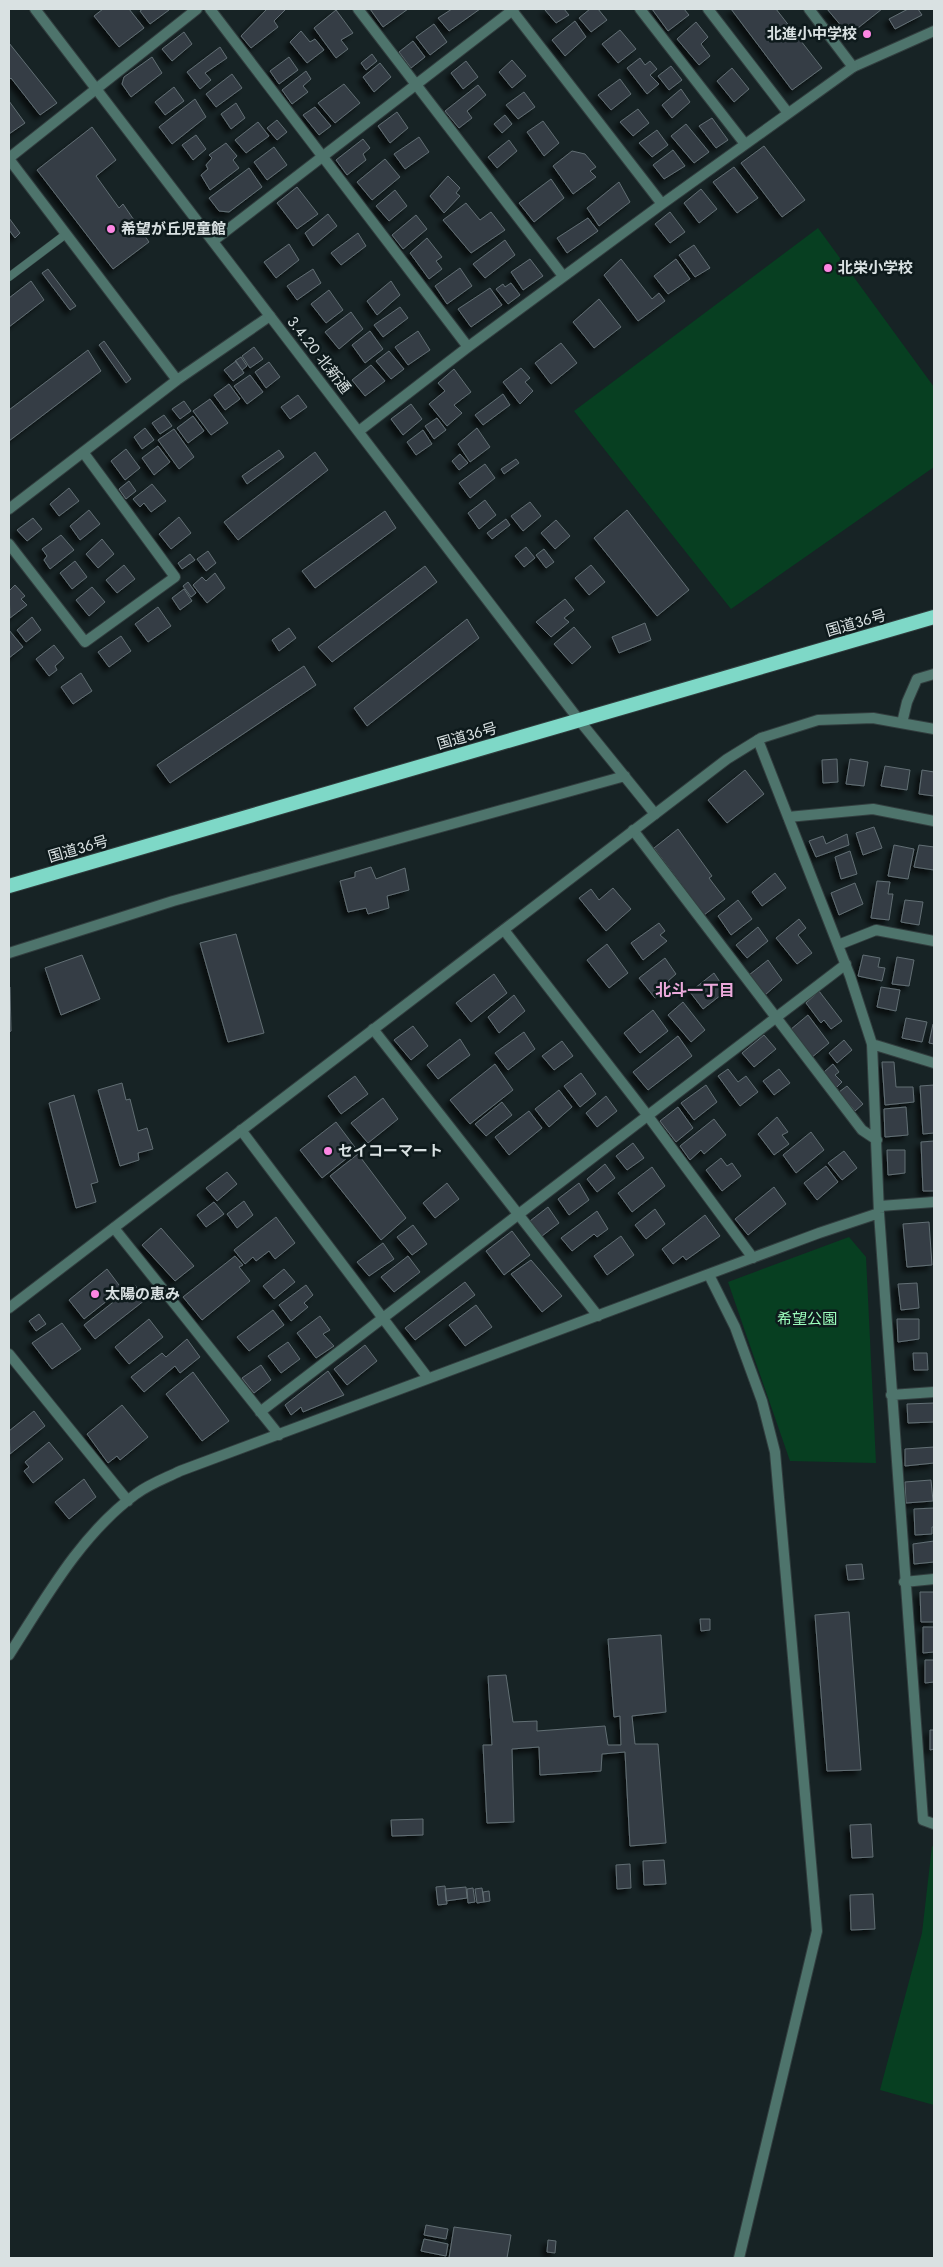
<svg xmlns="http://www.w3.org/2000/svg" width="943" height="2267" font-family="Jost,'Noto Sans JP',sans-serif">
	<defs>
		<filter id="shadow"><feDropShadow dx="-4.5" dy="4.5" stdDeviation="2.5" flood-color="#0009"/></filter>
	</defs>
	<rect width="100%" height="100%" fill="#172325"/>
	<!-- green -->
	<path fill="#073f21" d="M818,228l116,159v80l-203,142 -157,-198z
		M849,1237l17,20 10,206 -86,-2 -62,-179z
		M932,1846l2,1v258l-54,-15 42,-157z"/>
	<!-- building -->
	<path fill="#343e44" stroke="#626e74" filter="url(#shadow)" d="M103,9h26l15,19 -25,19 -25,-31z
		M143,9h25l1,1 -19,14 -10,-13z
		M267,9h19l-12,12 4,6 -27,21 -10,-12z
		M370,9h38l-25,18z
		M452,9h28l-31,22 -11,-13z
		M547,9h17l5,6 -13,8 -11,-13z
		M590,9h8l9,11 -16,12 -12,-14z
		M652,9h32l5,6 -21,16z
		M731,9h45l46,59 -30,22z
		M827,9h55l-33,26z
		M908,9h10l4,6 -27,14 -6,-10z
		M336,10l17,23 -12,7 7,9 -12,9 -22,-30z
		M575,21l11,16 -21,19 -13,-16z
		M696,22l12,15 -7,7 9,12 -11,9 -22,-26z
		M434,24l13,18 -17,13 -14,-18z
		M620,30l16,19 -18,14 -16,-19z
		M301,31l9,11 5,-3 9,11 -17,13 -17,-21z
		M184,32l8,12 -20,17 -10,-12z
		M413,41l12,16 -14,11 -12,-16z
		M9,43l48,60 -17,12 -29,-37 -2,2z
		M220,47l7,11 -22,15 6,7 -11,9 -13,-17z
		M372,54l5,7 -11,9 -5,-7z
		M152,57l10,16 -31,24 -9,-13 2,-7z
		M289,57l9,13 -19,14 -9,-13z
		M640,58l5,7 5,-4 7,8 -7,6 9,9 -12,10 -20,-26z
		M512,60l14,16 -14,12 -13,-16z
		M466,61l12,16 -15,12 -12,-16z
		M380,63l11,14 -17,15 -11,-15z
		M671,66l11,14 -13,10 -11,-14z
		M732,68l17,21 -15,13 -17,-21z
		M306,71l5,8 -8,7 5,6 -16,12 -10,-14z
		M232,74l10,14 -26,19 -10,-13z
		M620,79l11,15 -20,16 -13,-15z
		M344,84l16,19 -25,20 -17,-20z
		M478,85l8,10 -19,16 5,7 -13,10 -14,-17z
		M174,87l10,14 -19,14 -10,-13z
		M681,89l9,13 -18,16 -10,-13z
		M524,92l11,15 -17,12 -12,-14z
		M195,99l11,18 -34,27 -13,-17z
		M9,101l16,22 -16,11z
		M236,103l9,15 -14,11 -10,-15z
		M315,107l16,19 -12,9 -16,-20z
		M638,109l11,14 -16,13 -13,-14z
		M397,112l11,16 -18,15 -12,-17z
		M505,115l7,9 -10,9 -8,-9z
		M712,118l16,22 -12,8 -17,-22z
		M277,120l10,12 -10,8 -10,-12z
		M543,121l16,22 -15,13 -17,-24z
		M258,122l11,14 -23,17 -11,-13z
		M686,124l23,28 -15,11 -23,-27z
		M92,127l24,33 -20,16 23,32 4,-4 26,38 -36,27 -76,-99z
		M657,130l11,15 -16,12 -13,-14z
		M196,135l10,14 -13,11 -11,-15z
		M419,137l10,15 -24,17 -11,-15z
		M363,139l7,9 -7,6 3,6 -19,15 -11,-15z
		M509,140l8,11 -20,17 -9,-11z
		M226,143l11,13 -4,4 6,8 -29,22 -9,-15 7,-6 -2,-4 6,-7 -3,-3z
		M764,146l41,54 -23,17 -41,-54z
		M274,147l13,18 -20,15 -13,-18z
		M673,150l12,16 -21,13 -11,-14z
		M572,151l13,3 11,13 -6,4 6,6 -23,17 -20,-28z
		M385,159l15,18 -28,23 -15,-18z
		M734,167l24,31 -21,15 -24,-31z
		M249,168l13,19 -33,25 -10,-1 -10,-13z
		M448,176l12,12 -4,5 4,3 -16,17 -14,-17z
		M551,179l13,19 -30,24 -15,-19z
		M619,182l11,20 -31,24 -12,-18z
		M297,187l21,27 -21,15 -20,-26z
		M701,189l16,20 -18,14 -15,-20z
		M395,190l12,16 -18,15 -13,-15z
		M466,203l14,17 11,-8 14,18 -34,23 -28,-33z
		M670,212l15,20 -15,11 -15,-19z
		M328,214l9,12 -24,20 -8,-13z
		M416,215l11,14 -24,20 -11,-14z
		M9,218l11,15 -5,5 -6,-8z
		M588,218l10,13 -31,22 -10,-15z
		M358,233l8,13 -25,19 -10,-12z
		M427,238l15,19 -6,4 6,8 -13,10 -19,-26z
		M505,240l10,15 -30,23 -12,-14z
		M289,244l10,16 -23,18 -12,-16z
		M694,245l16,23 -15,9 -16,-22z
		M530,259l13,17 -20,14 -12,-18z
		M621,259l31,40 7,-6 6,8 -27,20 -34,-46z
		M676,259l14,20 -22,15 -14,-18z
		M460,268l12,18 -25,18 -12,-18z
		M48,269l28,37 -6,4 -28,-37z
		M313,269l8,14 -24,17 -10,-14z
		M31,281l13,19 -35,27v-29z
		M391,281l9,14 -23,20 -10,-14z
		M511,283l9,12 -12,9 -12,-15 7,-5 2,3z
		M490,288l12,17 -31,22 -13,-18z
		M329,290l14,20 -17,13 -15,-19z
		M599,299l22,28 -27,21 -21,-26z
		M400,307l8,11 -25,19 -9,-12z
		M351,312l12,17 -24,20 -14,-17z
		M370,331l13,18 -18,14 -13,-18z
		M418,331l12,19 -22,15 -13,-18z
		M104,341l27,38 -5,4 -27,-38z
		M561,343l16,20 -26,21 -16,-21z
		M254,347l9,12 -13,9 -8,-12z
		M88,350l13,21 -92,70v-31z
		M389,351l15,18 -13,10 -15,-18z
		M241,357l6,9 -5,4 -7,-9z
		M236,361l8,12 -11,8 -9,-11z
		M269,362l11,15 -14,11 -11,-16z
		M371,365l14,16 -20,15 -13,-16z
		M521,368l9,10 -5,4 8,9 -13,13 -17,-22z
		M454,369l17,23 -17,13 8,8 -15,13 -18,-22 16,-13 -7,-8z
		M250,375l13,17 -16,12 -13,-18z
		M229,384l11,15 -15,11 -11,-15z
		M503,394l7,11 -27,20 -8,-10z
		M298,395l9,12 -17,12 -9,-12z
		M210,399l18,24 -17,12 -18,-24z
		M184,401l7,10 -11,8 -8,-10z
		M411,404l11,15 -19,16 -12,-16z
		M164,415l8,11 -12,8 -8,-11z
		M193,416l11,15 -16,12 -11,-15z
		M437,418l9,12 -12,9 -9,-13z
		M145,428l9,12 -12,9 -8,-12z
		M477,428l13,19 -20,15 -12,-18z
		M174,429l20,28 -15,12 -21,-29z
		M423,430l9,14 -16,11 -9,-13z
		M158,446l12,16 -16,13 -12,-17z
		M126,449l14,19 -15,12 -14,-19z
		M279,450l5,7 -37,27 -5,-8z
		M315,452l13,18 -90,70 -14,-18z
		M460,454l8,9 -9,7 -7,-9z
		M516,459l3,4 -15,11 -3,-5z
		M485,464l10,14 -25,20 -11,-15z
		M129,481l7,10 -10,8 -7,-10z
		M152,484l14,17 -15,11 -7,-9 -4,4 -7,-8z
		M69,488l10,13 -20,15 -9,-12z
		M485,500l11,15 -17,14 -11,-16z
		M530,502l11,14 -18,15 -12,-15z
		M89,510l11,14 -20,16 -10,-14z
		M627,510l62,80 -32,26 -63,-78z
		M385,511l11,17 -81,60 -13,-17z
		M179,517l12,16 -20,16 -12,-15z
		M33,518l9,11 -15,12 -10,-11z
		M506,519l4,6 -18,14 -5,-6z
		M556,520l14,16 -15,13 -14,-16z
		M61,535l13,15 -24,19 -6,-9 3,-4 -5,-7z
		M102,539l12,15 -16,14 -12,-14z
		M526,547l9,11 -11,9 -9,-11z
		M544,549l10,13 -8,6 -10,-13z
		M208,551l8,12 -10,8 -9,-12z
		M190,554l5,6 -13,9 -4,-6z
		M75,561l12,16 -15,12 -12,-16z
		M124,565l11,14 -18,14 -11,-13z
		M591,565l14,17 -16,13 -14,-17z
		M425,566l12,16 -105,80 -14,-15z
		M215,573l10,15 -18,15 -14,-18 9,-8 4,4z
		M188,582l8,11 -5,4 -8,-11z
		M15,585l10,11 -4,3 6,6 -17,13 -1,-27z
		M92,587l13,15 -16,14 -13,-16z
		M184,589l8,12 -12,9 -8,-12z
		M565,599l9,11 -10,8 5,4 -18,15 -15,-15z
		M158,607l13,19 -23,16 -13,-18z
		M32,617l9,13 -15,12 -9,-12z
		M467,619l12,19 -112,88 -13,-18z
		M645,623l6,17 -32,13 -7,-16z
		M574,627l17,20 -19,17 -18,-20z
		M289,628l7,10 -17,13 -7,-11z
		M9,630l14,17 -14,11z
		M121,636l10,15 -22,16 -11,-15z
		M54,645l10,13 -9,8 2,4 -8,6 -13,-17z
		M304,666l12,19 -146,98 -13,-18z
		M81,673l11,18 -19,13 -12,-17z
		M837,759l1,23 -15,1 -1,-23z
		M850,759l18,3 -4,24 -18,-2z
		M885,766l25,4 -3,20 -26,-4z
		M745,770l19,24 -37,29 -19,-23z
		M922,770l12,2v24l-15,-2z
		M874,827l8,21 -19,7 -7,-22z
		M678,829l34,47 -3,2 16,21 -21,16 -50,-67z
		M847,834l2,11 -33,12 -7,-16 14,-5 3,8z
		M894,845l20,4 -6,30 -20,-3z
		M919,845l15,2v23l-20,-3z
		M850,851l7,23 -16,5 -6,-22z
		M371,867l5,12 29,-11 4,22 -22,6 2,12 -21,6 -2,-6 -18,4 -8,-31 15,-4v-5z
		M775,873l11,15 -24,18 -10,-14z
		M877,881l13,1 -2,12h5l-4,26 -18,-2z
		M855,883l8,21 -24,11 -8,-22z
		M613,888l18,21 -25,22 -27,-33 12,-9 8,11z
		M738,900l14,19 -21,16 -13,-19z
		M905,900l18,2 -4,23 -18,-3z
		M799,919l7,9 -8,7 14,18 -15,11 -21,-26z
		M659,923l6,8 -5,4 7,6 -24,19 -12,-17z
		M758,927l10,14 -21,17 -11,-13z
		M236,934l28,99 -36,9 -28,-99z
		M607,944l21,29 -19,15 -22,-28z
		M82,955l18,44 -39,16 -16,-47z
		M863,955l17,3 -2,9 7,1 -3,13 -24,-5z
		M897,957l17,3 -5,26 -17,-2z
		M665,958l11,16 -8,7 4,5 -17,12 -16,-20z
		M768,960l14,20 -17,15 -16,-20z
		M714,973l12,18 -23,18 -13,-17z
		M494,974l13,19 -36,29 -15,-19z
		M9,987h1l1,44 -2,1z
		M881,987l19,3 -4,21 -19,-4z
		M819,991l23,30 -11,8 -7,-9 -3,3 -15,-20z
		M514,995l11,16 -26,22 -11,-16z
		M683,1002l22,28 -14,12 -23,-27z
		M653,1010l15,21 -28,22 -16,-20z
		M808,1015l21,28 -18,15 -21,-28z
		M906,1018l21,4 -5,20 -20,-4z
		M933,1024h1v20l-5,-1z
		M413,1026l15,20 -17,14 -17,-20z
		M524,1032l11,17 -27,21 -13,-17z
		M764,1035l12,14 -22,18 -12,-14z
		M678,1036l14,20 -44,34 -15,-18z
		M460,1039l10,16 -32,24 -11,-14z
		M844,1040l8,10 -15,13 -8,-10z
		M562,1041l11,15 -19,14 -12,-14z
		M882,1062h12l2,25h17l1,15 -29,3z
		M495,1064l18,26 -43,34 -20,-24z
		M833,1064l6,8 -4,3 7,7 -6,6 -12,-16z
		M728,1069l10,13 8,-6 12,16 -18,14 -22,-30z
		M779,1069l11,14 -16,12 -11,-14z
		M581,1073l15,21 -16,13 -16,-21z
		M355,1076l13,18 -27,20 -13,-18z
		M122,1083l4,17 4,-1 8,32 9,-3 6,21 -15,4 1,7 -19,6 -22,-76z
		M706,1085l11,17 -23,18 -13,-17z
		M934,1085v48l-11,1 -3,-48z
		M847,1086l16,18 -8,7 -16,-19z
		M559,1090l13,17 -23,20 -14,-18z
		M74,1095l24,87 -7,2 5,18 -20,6 -27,-105z
		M606,1096l11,15 -20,16 -11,-14z
		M383,1098l15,21 -30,24 -17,-20z
		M502,1102l10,13 -26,21 -11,-12z
		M678,1107l15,21 -17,14 -16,-21z
		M906,1107l2,28 -23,2 -1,-28z
		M529,1111l13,17 -33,27 -14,-18z
		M777,1117l11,15 -6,3 7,9 -15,11 -16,-21z
		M714,1119l12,16 -22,19 -3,-4 -11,10 -10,-14z
		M336,1122l21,28 -35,28 -22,-28z
		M811,1132l13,18 -28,23 -13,-18z
		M934,1141v50h-11l-2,-49z
		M633,1143l11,15 -17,12 -11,-14z
		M887,1150h18v23l-17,2z
		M844,1151l13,17 -15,12 -14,-17z
		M358,1154l48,64 -25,22 -51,-64z
		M721,1158l6,8 5,-3 9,13 -19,15 -16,-21z
		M605,1164l10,14 -18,14 -10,-13z
		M826,1166l12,16 -21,18 -13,-17z
		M652,1167l13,19 -33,26 -14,-19z
		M227,1172l10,12 -20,17 -11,-13z
		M447,1183l12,16 -24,19 -12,-15z
		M579,1183l10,17 -20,15 -11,-16z
		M774,1187l12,17 -38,31 -13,-16z
		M244,1201l9,14 -16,13 -10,-14z
		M214,1202l10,12 -18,13 -9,-12z
		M548,1207l11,16 -17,13 -12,-15z
		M655,1209l10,15 -19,15 -11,-14z
		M597,1211l11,18 -11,8 -3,-3 -22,17 -11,-13z
		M705,1215l15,21 -34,24 -3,-4 -10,8 -11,-15z
		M276,1217l19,26 -20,16 -6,-8 -13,10 -3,-4 -8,7 -11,-14z
		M929,1222l3,43 -25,2 -4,-43z
		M413,1225l14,19 -15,11 -15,-18z
		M161,1228l33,38 -19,15 -33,-36z
		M512,1231l18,24 -26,20 -18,-24z
		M621,1236l13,19 -27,20 -13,-19z
		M383,1243l11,16 -25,17 -12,-14z
		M235,1256l8,9 -4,2 11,14 -48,39 -19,-23z
		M408,1256l12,16 -26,20 -13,-15z
		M531,1260l31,36 -20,16 -31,-38z
		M107,1269l15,20 -38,30 -15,-19z
		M284,1269l11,13 -21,17 -11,-13z
		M465,1282l10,13 -60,45 -10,-12z
		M917,1283l2,25 -18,2 -3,-26z
		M135,1285l10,15 -50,39 -11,-14z
		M306,1285l7,10 -9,8 4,4 -17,14 -12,-16z
		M476,1305l16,22 -27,19 -16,-21z
		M273,1310l11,15 -35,26 -12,-14z
		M39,1314l7,10 -10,7 -7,-10z
		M320,1316l10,14 -7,4 11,12 -18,12 -19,-25z
		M149,1319l14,18 -34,27 -14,-17z
		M897,1319h22v20l-21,3z
		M62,1323l19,26 -29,20 -20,-26z
		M187,1339l13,18 -20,16 -5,-7 -31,26 -13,-15 31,-24 4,4z
		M288,1342l12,17 -19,14 -13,-17z
		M365,1345l12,16 -30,24 -13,-16z
		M913,1353h14l1,17h-14z
		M261,1365l10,15 -17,13 -12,-15z
		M328,1371l16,24 -41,17 -2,-5 -10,8 -6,-10z
		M193,1372l36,49 -27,20 -36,-47z
		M934,1403v19l-26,1 -1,-19z
		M122,1405l26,32 -28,23 -3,-4 -9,7 -21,-29z
		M34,1411l11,15 -35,28 -1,-23z
		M49,1442l14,17 -30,24 -9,-12 5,-4 -4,-5z
		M934,1447v16l-29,3v-17z
		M84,1479l12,18 -27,22 -14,-17z
		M931,1480l2,21 -27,2 -1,-21z
		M934,1508v19h-2v7l-17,1 -1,-26z
		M934,1541v21l-20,2 -1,-20z
		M862,1564l2,15 -16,1 -2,-15z
		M920,1592h14v30h-13z
		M849,1612l12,158 -34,1 -12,-156z
		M700,1619h10v11l-9,1z
		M923,1627h11v25l-11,1z
		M661,1635l5,77 -34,4 3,28h23l8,99 -36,3 -5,-94 -23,2 -1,17 -61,4 -1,-28 -27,2 2,73 -27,1 -4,-78h9l-4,-69 18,-1 7,47 24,-1v10l68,-5 3,19h13l-1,-29 -6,1 -6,-78z
		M925,1660h9v22l-9,1z
		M930,1730h4v19l-4,1z
		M423,1819v16l-31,1 -1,-16z
		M871,1824l2,33 -21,1 -2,-33z
		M664,1860l2,24 -22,1 -1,-24z
		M630,1864l1,24 -14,1 -1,-24z
		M445,1886l2,18 -9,1 -2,-18z
		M466,1887l1,11 -21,3 -1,-12z
		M473,1888l2,14 -7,1 -1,-14z
		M482,1888l2,14 -7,1 -2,-14z
		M489,1891l1,10 -6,1 -1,-10z
		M873,1894l2,35 -24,1 -1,-35z
		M426,2225l22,4 -2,10 -22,-4z
		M454,2227l57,8 -4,23h-58z
		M424,2239l24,5 -2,12 -25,-5z
		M548,2240l8,1 -1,12 -8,-1z"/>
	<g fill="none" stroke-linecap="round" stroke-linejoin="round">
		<!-- service casing -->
		<g stroke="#323e3f" stroke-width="9">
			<path id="service" d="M9,277l57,-43"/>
		</g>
		<!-- minor casing -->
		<g stroke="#323e3f" stroke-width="12">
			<path id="minor" d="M210,9l258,338
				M358,9l205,267
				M511,9l151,195
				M640,9l105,135
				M708,9l80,104
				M9,158l188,-149
				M9,159l168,221
				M213,241l301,-232
				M359,431l109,-84 194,-143 191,-137 81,-36
				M9,509l168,-129 93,-64
				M9,544l76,98 90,-65 -92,-125
				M579,720l76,94
				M902,723l5,-21 10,-23 17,-5
				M758,740l92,236 22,68 7,169 44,607 11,4
				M788,817l85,-8 61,12
				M633,830l229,300 15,10
				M504,930l144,186 105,142
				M838,945l38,-15 58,11
				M9,953l164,-52 452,-125
				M373,1029l225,287
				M872,1044l62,19
				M241,1130l187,248
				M880,1206l54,-4
				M114,1228l165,207
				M709,1275l26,52 27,74 13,51 42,479 -78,327
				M9,1354l119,147
				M891,1395l43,-3
				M260,1412l586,-448
				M904,1582l30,-3
				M9,1655c36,-56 72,-121 127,-161 13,-10 30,-16 44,-23l639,-238 60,-20"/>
		</g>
		<!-- tertiary casing -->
		<g stroke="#323e3f" stroke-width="12">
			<path id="tertiary" d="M35,9l544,711
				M809,9l44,58
				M9,1308l718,-549 34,-21 57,-18 55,-2 61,11"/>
		</g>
		<!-- trunk casing -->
		<g stroke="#323e3f" stroke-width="16">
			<path id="trunk" d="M9,886l925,-269"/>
		</g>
		<!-- service -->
		<use href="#service" stroke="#4e746c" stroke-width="8"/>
		<!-- minor -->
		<use href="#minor" stroke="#4e746c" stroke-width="10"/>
		<!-- tertiary -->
		<use href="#tertiary" stroke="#4e746c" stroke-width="10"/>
		<!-- trunk -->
		<use href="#trunk" stroke="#7ed8c7" stroke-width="14"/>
	</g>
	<!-- markers -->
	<g fill="#fd86e3" stroke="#0e1a1c" stroke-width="2">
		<circle cx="867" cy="34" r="5"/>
		<circle cx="111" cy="229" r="5"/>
		<circle cx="828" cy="268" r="5"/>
		<circle cx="328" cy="1151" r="5"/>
		<circle cx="95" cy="1294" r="5"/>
	</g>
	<g text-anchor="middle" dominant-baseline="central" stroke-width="5" stroke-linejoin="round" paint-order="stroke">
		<!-- poi labels -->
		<g font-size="15" font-weight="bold" fill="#d9e1e2" stroke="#0e1a1c" text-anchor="start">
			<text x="857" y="34" text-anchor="end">北進小中学校</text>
			<text x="121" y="229">希望が丘児童館</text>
			<text x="838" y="268">北栄小学校</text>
			<text x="338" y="1151">セイコーマート</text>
			<text x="105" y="1294">太陽の恵み</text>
		</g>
		<!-- street labels -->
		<g font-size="15" fill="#d9e1e2" stroke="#0e1a1c">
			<text transform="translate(319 355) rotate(52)">3.4.20 北新通</text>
			<text transform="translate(856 623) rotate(-16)">国道36号</text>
			<text transform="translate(467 736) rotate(-16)">国道36号</text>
			<text transform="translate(78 849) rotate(-16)">国道36号</text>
		</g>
		<!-- park labels -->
		<g font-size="15" fill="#9cfdbc" stroke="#0e1a1c">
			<text x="807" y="1319">希望公園</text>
		</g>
		<!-- neighbourhood labels -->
		<g font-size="16" font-weight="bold" fill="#eba9db" stroke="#0e1a1c">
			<text x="695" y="990">北斗一丁目</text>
		</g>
	</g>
	<!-- border -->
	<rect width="943" height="2267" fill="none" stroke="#d9e1e2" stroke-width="20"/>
</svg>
